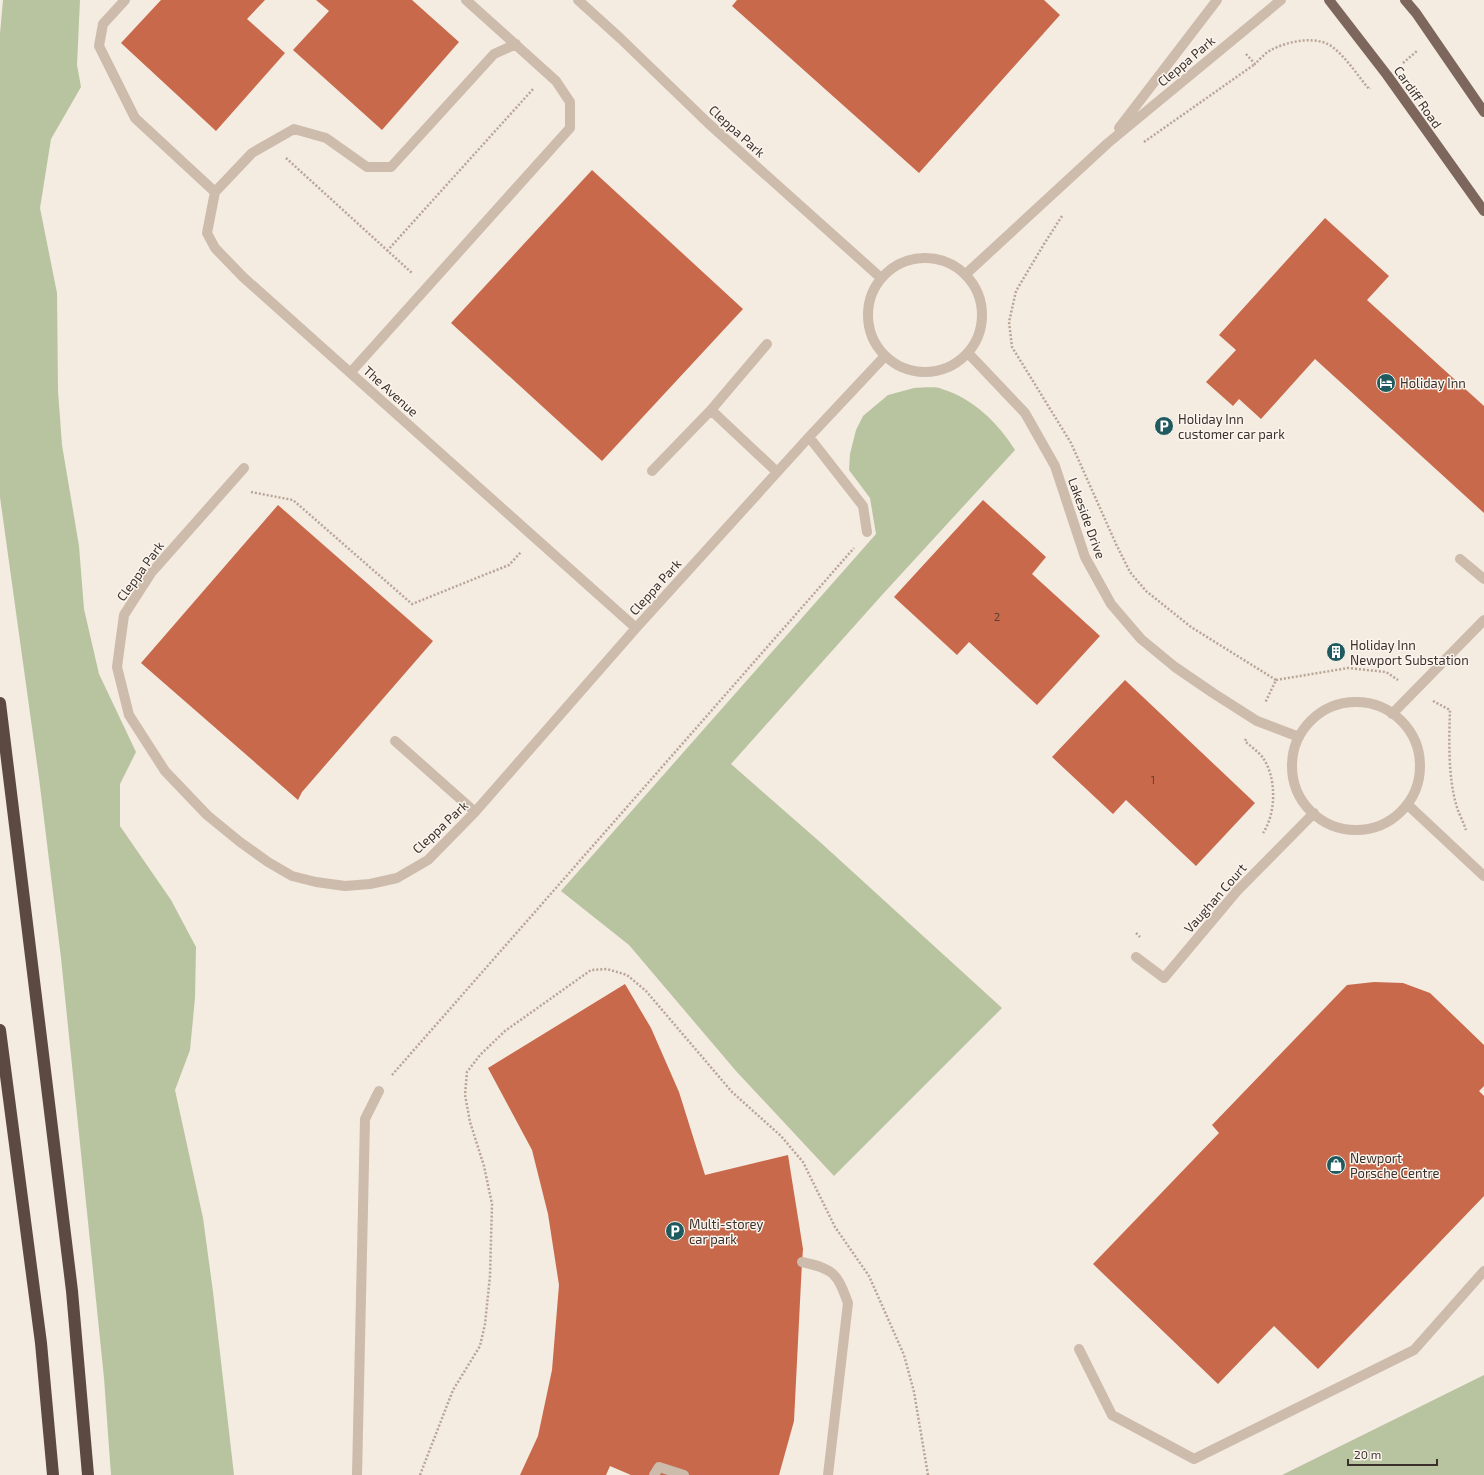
<svg xmlns="http://www.w3.org/2000/svg" width="1484" height="1475" font-family="'Exo 2',sans-serif">
	<rect width="100%" height="100%" fill="#f4ebe1"/>
	<!-- green -->
	<path fill="#b8c4a0" d="M3,0h77l-3,65 4,22 -30,52 -11,69 17,85 1,98 4,54 17,101 5,63 15,65 37,78 -16,32v42l51,74 25,47 -1,51 -5,52 -15,40 28,128 10,74 21,183h-123l-7,-97 -43,-420 -22,-180 -39,-281v-463z
		M914,388c9,0 21,-2 28,1 31,9 57,35 73,61l-133,145 -151,169 89,78 182,166 -168,168 -98,-105 -107,-126 -68,-54 315,-357 -6,-36 -21,-28 1,-16 6,-24 7,-14 25,-21z
		M1484,1375v100h-202z"/>
	<!-- building -->
	<path fill="#c8694b" d="M161,0h104l-18,19 38,34 -69,78 -95,-88z
		M316,0h96l47,42 -77,88 -89,-80 36,-39z
		M737,0h307l16,15 -141,158 -187,-167z
		M592,170l151,139 -141,152 -151,-138z
		M1325,218l64,58 -22,24 117,106v107l-169,-154 -54,60 -22,-20 -6,7 -27,-24 30,-32 -17,-15z
		M983,500l63,57 -14,17 68,62 -63,69 -68,-63 -12,13 -63,-58z
		M278,505l155,136 -131,151 -4,8 -157,-137z
		M1339,644l2,15 -9,1 -2,-15z
		M1125,680l130,123 -59,63 -70,-66 -13,14 -61,-57z
		M1374,982l29,1 27,10 54,52v41l-5,5 5,5v100l-166,173 -44,-43 -56,58 -125,-120 126,-131 -7,-8 135,-140z
		M625,984l26,44 28,64 26,83 83,-20 15,94 -1,13 -8,159 -15,54h-148l-21,-9 -4,9h-86l18,-39 14,-66 7,-85 -11,-71 -16,-64 -44,-82z"/>
	<g fill="none" stroke-linecap="round" stroke-linejoin="round">
		<!-- path -->
		<path stroke="#b9a596" stroke-width="2.5" stroke-dasharray="2 2" stroke-linecap="butt" d="M1246,54l9,10c5,-5 10,-11 16,-14 17,-9 48,-16 64,-1 13,11 23,27 34,40l1,-1
			M1403,63l14,-12
			M1144,142l111,-78
			M286,158l126,115
			M1062,216l-18,28 -28,47 -7,31 3,25 59,96 45,101 14,28 16,19 45,36 85,53 -11,23
			M387,251l147,-163
			M251,492l42,8 119,104 97,-39 12,-13
			M1276,680l72,-12 38,4 12,8
			M1433,701l17,9c-1,29 -2,66 6,94 2,8 7,17 10,26
			M1246,739l-1,2c5,5 14,11 18,17 14,20 13,56 0,75
			M1136,933l4,4
			M392,1075l462,-527
			M420,1475l33,-85 27,-44 5,-22 5,-48 2,-72 -8,-38 -14,-44 -5,-27 2,-23 13,-17 25,-24 86,-61 16,-1 20,6 19,16 86,101 49,44 22,26 32,65 34,49 35,79 10,37 14,83"/>
		<!-- minor -->
		<path stroke="#cdbbac" stroke-width="10" d="M125,0l-22,24 -4,22 36,72 80,74
			M578,0l42,38 88,85 173,155
			M516,44l-22,10 -103,113h-24l-41,-29 -32,-9 -42,24 -37,39 -8,41 8,15 28,29 393,351
			M1119,128l98,-128
			M868 315a57 57 0 1 1 114 0a57 57 0 1 1-114 0Z
			M967,273l141,-130 173,-143
			M968,353l57,60 30,53 30,91 26,47 30,35 34,28 38,26 44,28 42,16
			M351,372l219,-244v-26l-14,-21 -90,-81
			M711,410l66,62
			M809,437l54,69 4,26
			M244,468l-93,105 -27,42 -7,52 12,48 36,56 42,44 33,27 28,20 24,14 24,6 29,4 25,-2 27,-6 31,-18 47,-48 161,-184 173,-191 76,-81
			M652,471l59,-61 56,-66
			M1460,559l24,20
			M1292 766a64 64 0 1 1 128 0a64 64 0 1 1-128 0Z
			M1392,714l92,-94
			M395,741l80,71
			M1408,805l76,71
			M1136,957l28,21 73,-87 77,-78
			M802,1262c32,7 35,11 46,41l-20,172
			M1079,1349l33,66 82,44 220,-109 70,-79
			M357,1475l8,-356 14,-28
			M654,1475l5,-8 25,8"/>
		<!-- major -->
		<path stroke="#7d675c" stroke-width="10" d="M1329,0l58,75 97,136
			M1405,0l11,13 68,99"/>
		<!-- highway -->
		<path stroke="#5c4a42" stroke-width="12" d="M0,703l72,588 16,184
			M0,1030l41,313 12,132"/>
	</g>
	<!-- icons -->
	<defs>
		<g id="hotel-disc" transform="scale(1)"><circle r="9.5" fill="#1f5a5e" stroke="#fbf5ee"/><path d="M-6-4.5h1.5V1H6V5H4.5V3h-9V5H-6ZM-4 0a1.8 1.8 0 1 1 3.6 0ZM.5 0V-2.5h3Q6-2.5 6 0Z" fill="#fff"/></g>
		<g id="parking-disc" transform="scale(1)"><circle r="9.5" fill="#1f5a5e" stroke="#fbf5ee"/><path d="M-3.5-5.5H1a3.5 3.5 0 0 1 0 7H-1V5.5H-3.5ZM-1-3.4V-.6H.8a1.4 1.4 0 0 0 0-2.8Z" fill="#fff"/></g>
		<g id="building-disc" transform="scale(1)"><circle r="9.5" fill="#1f5a5e" stroke="#fbf5ee"/><path d="M-4-6H4V6H1V3H-1V6H-4ZM-2.5-4.3h1.7v1.8h-1.7ZM.8-4.3h1.7v1.8H.8ZM-2.5-1h1.7V.8h-1.7ZM.8-1h1.7V.8H.8Z" fill="#fff"/></g>
		<g id="shop-disc" transform="scale(1)"><circle r="9.5" fill="#1f5a5e" stroke="#fbf5ee"/><path d="M-5-2.5h2.3a2.7 3.5 0 0 1 5.4 0H5L5.5 6h-11ZM-1.5-2.5h3a1.5 2.3 0 0 0-3 0Z" fill="#fff"/></g>
	</defs>
	<g fill-rule="evenodd">
		<use href="#hotel-disc" x="1386" y="383"/>
		<use href="#parking-disc" x="1164" y="426"/>
		<use href="#building-disc" x="1336" y="652"/>
		<use href="#shop-disc" x="1336" y="1165"/>
		<use href="#parking-disc" x="675" y="1231"/>
	</g>
	<g text-anchor="middle" dominant-baseline="central" stroke-width="3" stroke-linejoin="round" paint-order="stroke">
		<!-- number labels -->
		<g font-size="11" fill="#5e3e33">
			<text x="997" y="616">2</text>
			<text x="1153" y="779">1</text>
		</g>
		<!-- street labels -->
		<g font-size="13" fill="#3b302b" stroke="#fbf5ee">
			<text transform="translate(1186 61) rotate(-40)">Cleppa Park</text>
			<text transform="translate(1418 97) rotate(55)">Cardiff Road</text>
			<text transform="translate(737 131) rotate(42)">Cleppa Park</text>
			<text transform="translate(391 391) rotate(42)">The Avenue</text>
			<text transform="translate(1087 518) rotate(70)">Lakeside Drive</text>
			<text transform="translate(140 571) rotate(-54)">Cleppa Park</text>
			<text transform="translate(655 587) rotate(-48)">Cleppa Park</text>
			<text transform="translate(440 827) rotate(-43)">Cleppa Park</text>
			<text transform="translate(1215 898) rotate(-49)">Vaughan Court</text>
		</g>
		<!-- poi labels -->
		<g font-size="13" fill="#3b302b" stroke="#fbf5ee" text-anchor="start">
			<text x="1400" y="383">Holiday Inn</text>
			<text x="1178" y="419">Holiday Inn<tspan x="1178" dy="15">customer car park</tspan></text>
			<text x="1350" y="645">Holiday Inn<tspan x="1350" dy="15">Newport Substation</tspan></text>
			<text x="1350" y="1158">Newport<tspan x="1350" dy="15">Porsche Centre</tspan></text>
			<text x="689" y="1224">Multi-storey<tspan x="689" dy="15">car park</tspan></text>
		</g>
	</g>
	<!-- scale -->
	<path d="M1348 1459v6h89v-6" fill="none" stroke="#3b302b" stroke-width="2"/>
	<text x="1354" y="1459" font-size="12" fill="#3b302b" stroke="#fbf5ee" stroke-width="3" paint-order="stroke">20 m</text>
</svg>
